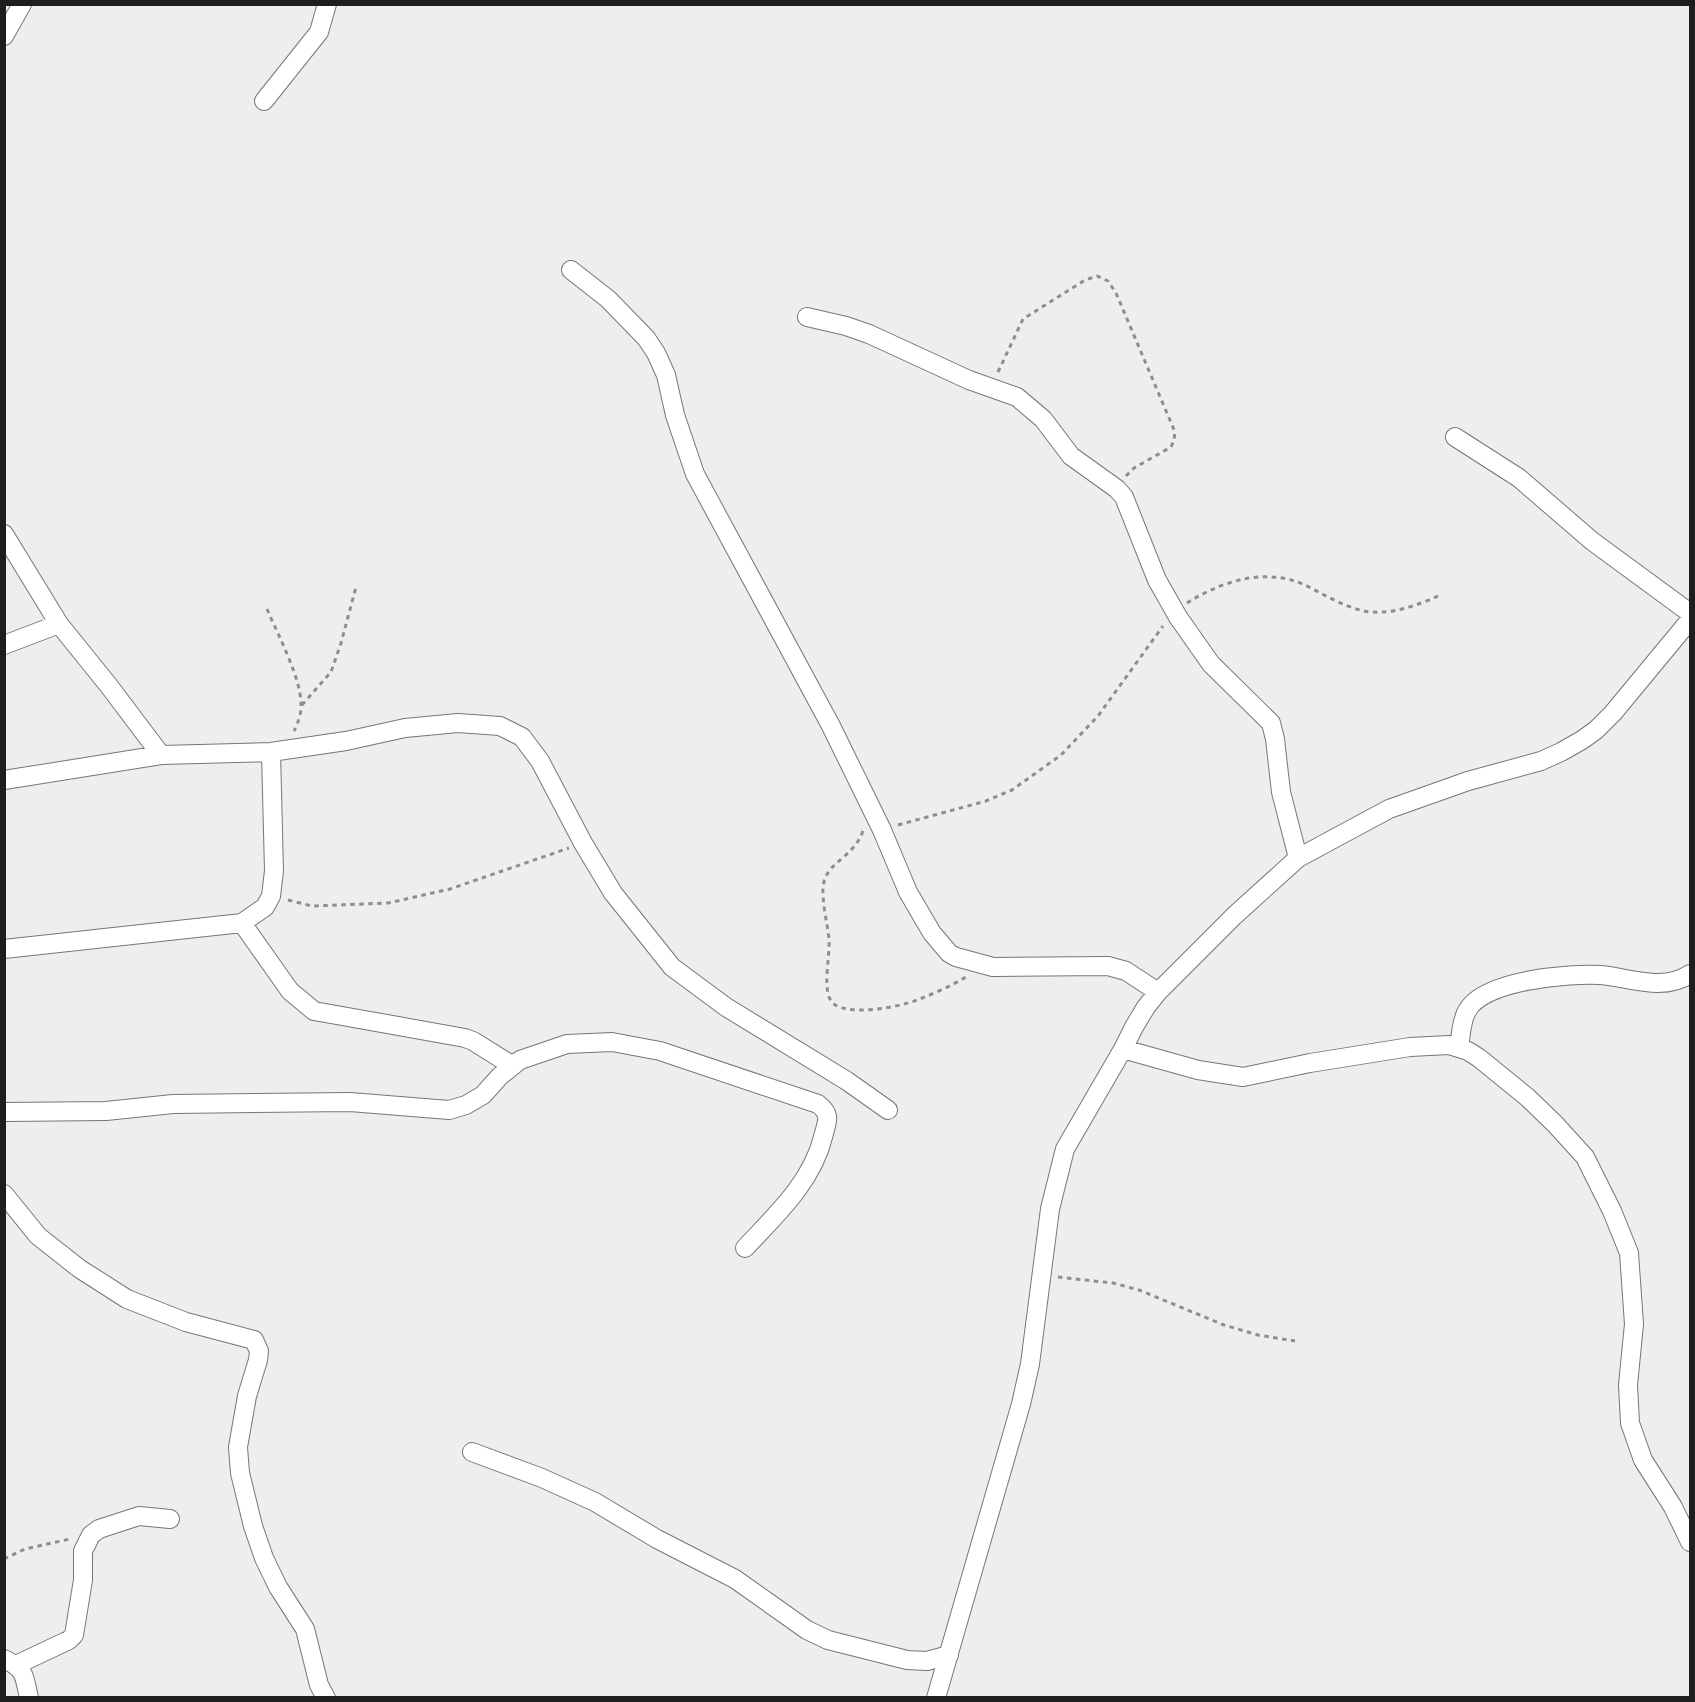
<svg xmlns="http://www.w3.org/2000/svg" width="1695" height="1702" font-family="'Fira Sans Condensed',sans-serif">
	<rect width="100%" height="100%" fill="#eeeef1"/>
	<g fill="none" stroke-linecap="round" stroke-linejoin="round">
		<!-- minor casing -->
		<g stroke="#767678" stroke-width="20">
			<path id="minor" d="M4,36l18,-32
				M264,101l55,-69 8,-28
				M571,270l37,29 38,39 10,15 10,22 9,40 20,59 136,252 51,104 26,62 24,41 17,20 7,4 37,10 115,-1 18,5 32,21
				M807,317l39,9 23,8 100,46 48,17 26,22 28,37 46,33 7,8 33,83 21,37 33,47 60,59 4,16 6,53 17,66
				M1455,437l64,41 73,63 98,72
				M4,534l55,90 50,62 52,69
				M4,645l55,-21
				M4,780l157,-25 110,-3 75,-11 59,-13 53,-5 42,3 22,11 18,24 43,82 30,50 59,74 54,40 121,74 41,29
				M242,923l48,68 24,20 151,27 8,3 40,25
				M4,949l238,-26 23,-16 6,-11 3,-25 -3,-119
				M1459,1047c2,-11 2,-26 8,-36 16,-31 103,-38 134,-36 30,3 62,17 89,-1
				M1123,1049l75,21 45,7 67,-14 100,-16 39,-2 19,6 11,7 48,39 28,27 30,33 27,54 17,42 5,71 -6,61 2,38 13,37 30,47 17,35
				M4,1112l102,-1 67,-7 177,-2 99,8 17,-5 17,-10 17,-19 20,-16 47,-16 45,-2 48,9 158,53c14,11 9,17 5,33 -11,45 -47,78 -78,111
				M4,1194l34,42 42,33 47,30 59,23 68,18 5,11 -1,9 -11,36 -9,51 2,26 13,53 11,32 14,29 27,42 14,56 7,13
				M472,1452l70,26 53,24 62,37 78,40 72,51 21,10 79,20 20,1 22,-6
				M4,1659c22,10 20,17 25,39
				M16,1665l53,-25 5,-5 9,-55v-29l8,-16 8,-6 40,-13 31,3
				M936,1698l85,-294 9,-40 20,-155 15,-60 58,-100 11,-22 12,-20 12,-15 76,-76 64,-58 91,-49 79,-28 73,-20 20,-9 21,-12 14,-10 17,-17 77,-93"/>
		</g>
		<!-- path -->
		<path stroke="#8e8e90" stroke-width="3" stroke-dasharray="4.5 4.5" stroke-linecap="butt" d="M998,372l25,-53 62,-39 12,-4 11,5 8,12 59,139 -1,8 -3,7 -37,21 -8,8
			M1187,603c35,-22 78,-36 118,-18 18,9 36,20 55,25 25,7 57,-4 80,-15
			M267,609c11,26 33,67 34,94 1,9 -3,20 -7,28
			M302,705l29,-33 10,-29 15,-56
			M898,825l88,-24 26,-11 49,-35 37,-39 65,-90
			M863,831c-9,24 -28,28 -37,45 -8,15 2,47 3,64 1,16 -6,45 1,59 9,20 70,8 87,1 16,-6 34,-14 49,-23
			M288,900l24,6 76,-3 62,-14 119,-41
			M1058,1277l55,6 26,7 85,35 34,10 37,6
			M4,1559l21,-10 45,-10"/>
		<!-- minor -->
		<use href="#minor" stroke="#fff" stroke-width="18"/>
	</g>
	<!-- border -->
	<rect width="1695" height="1702" fill="none" stroke="#1e1e1f" stroke-width="12"/>
</svg>
